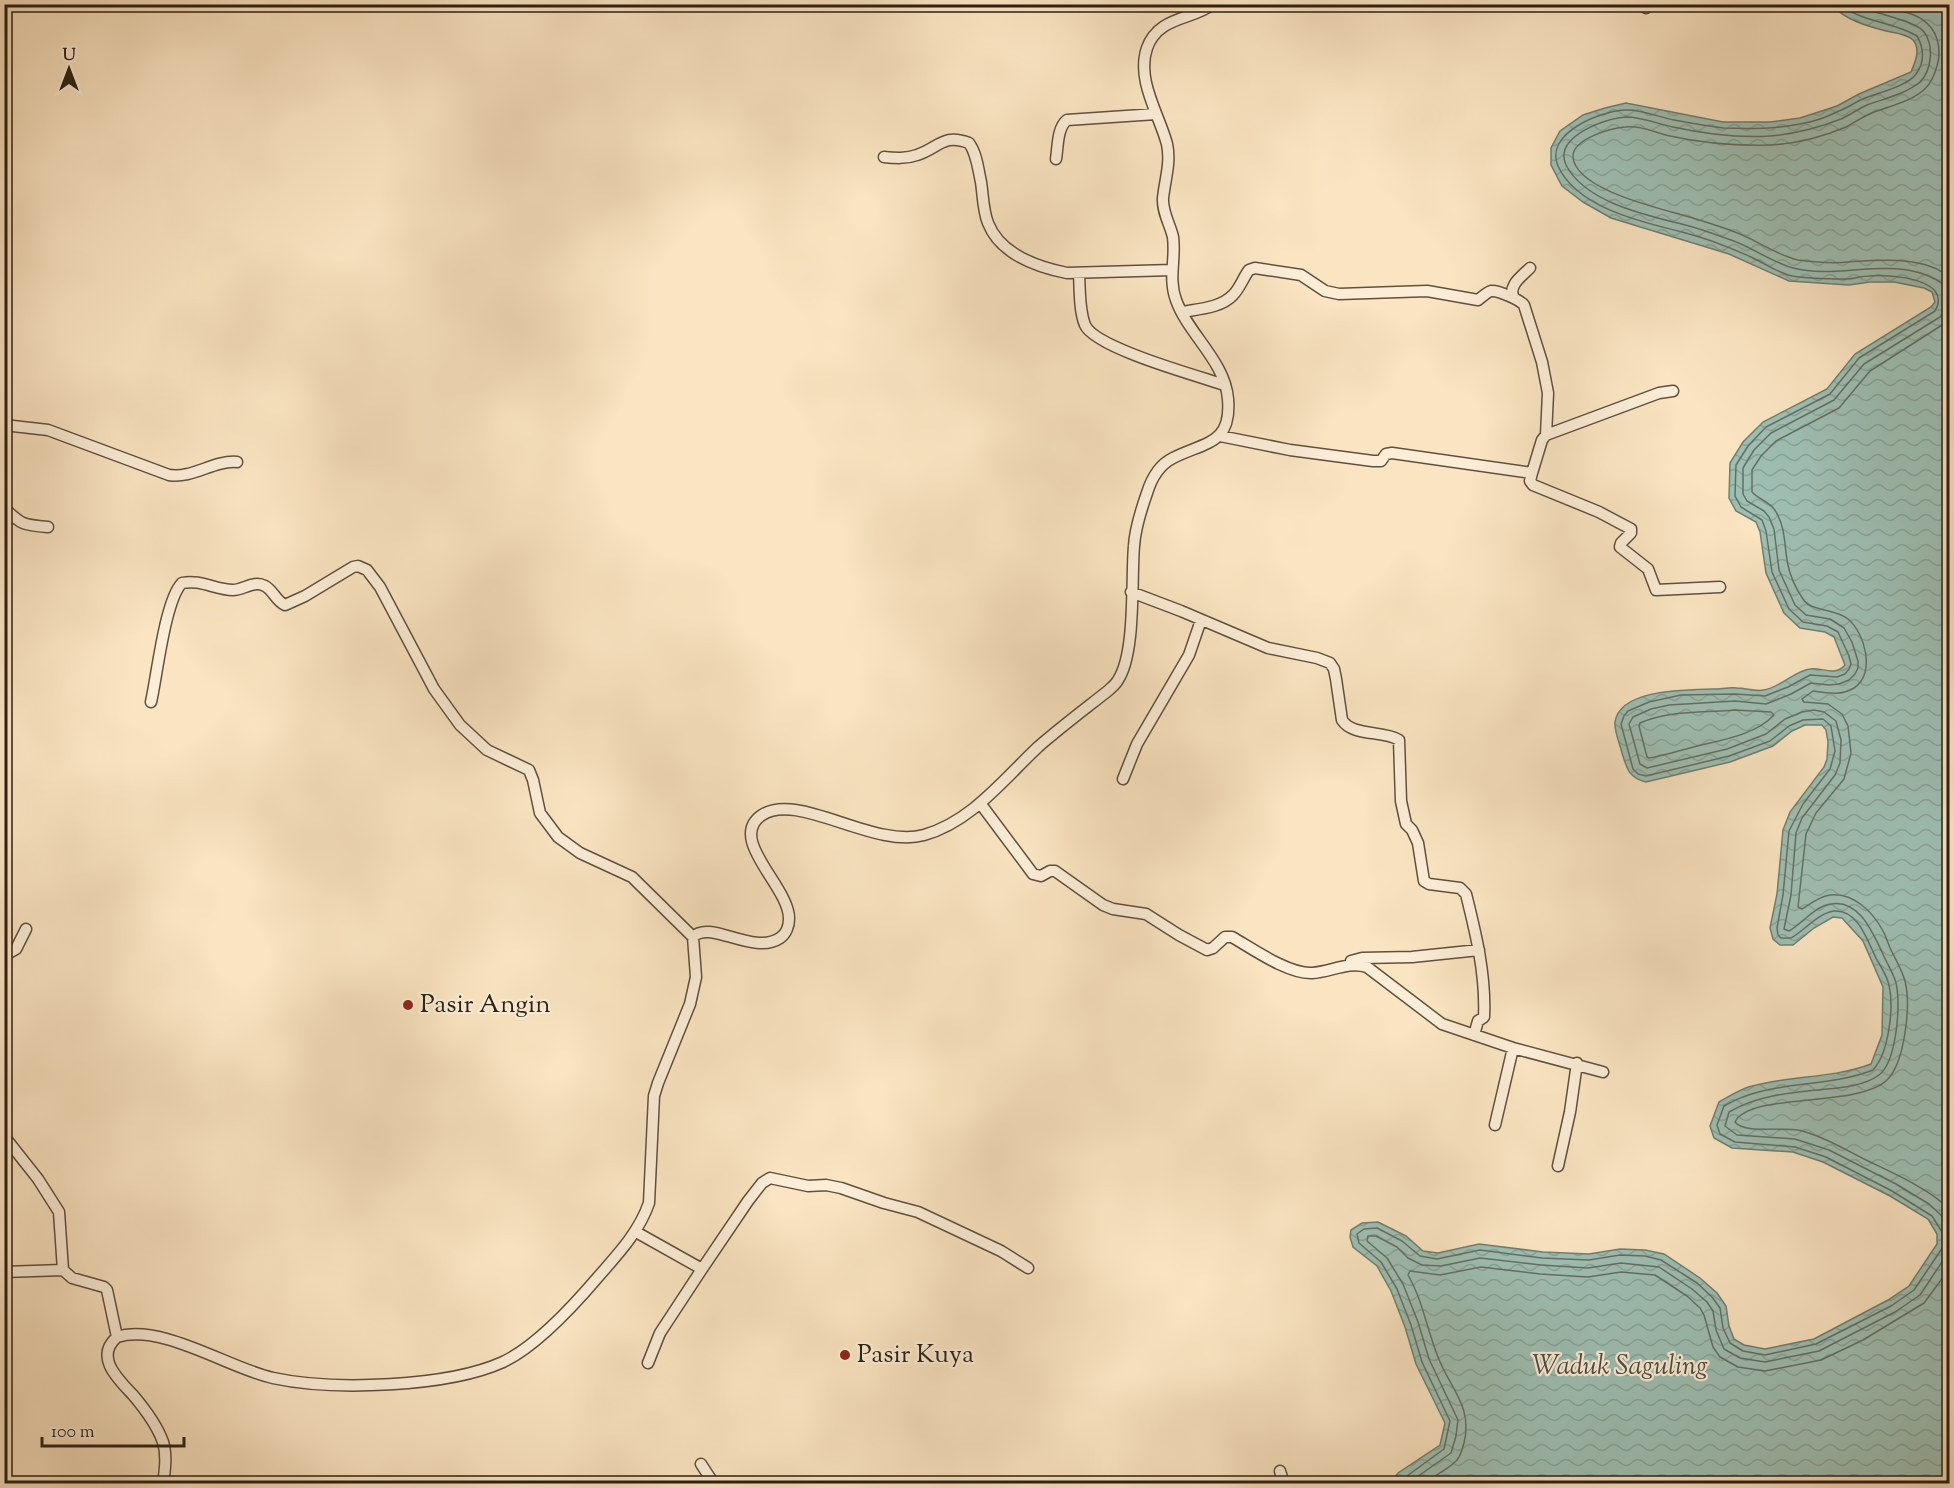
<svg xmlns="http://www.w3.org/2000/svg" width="1954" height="1488" font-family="'Sorts Mill Goudy',serif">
	<defs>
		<pattern id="water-waves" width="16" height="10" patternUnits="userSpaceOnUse" patternTransform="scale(1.5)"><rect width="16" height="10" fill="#9ebfb3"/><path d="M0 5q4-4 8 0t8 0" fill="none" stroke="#88a499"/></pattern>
	</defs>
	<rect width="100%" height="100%" fill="#fae4c1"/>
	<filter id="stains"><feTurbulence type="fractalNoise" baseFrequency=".00333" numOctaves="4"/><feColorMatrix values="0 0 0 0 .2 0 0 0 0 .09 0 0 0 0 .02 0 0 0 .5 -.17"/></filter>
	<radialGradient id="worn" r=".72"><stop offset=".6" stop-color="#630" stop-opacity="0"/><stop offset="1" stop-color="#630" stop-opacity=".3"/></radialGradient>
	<!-- water -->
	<path fill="url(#water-waves)" stroke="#707f73" stroke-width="1.5" d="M1832,5h117v1478h-559l8,-10 42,-28 5,-22 -29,-59 -11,-37 -14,-36 -14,-25 -24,-19 -3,-10 1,-7 11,-7 16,-1 28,14 17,15 15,2 41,-9 64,8 46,2 31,-5 25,1 19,4 36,24 17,15 9,13 3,20 5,13 10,6 21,4 49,-10 74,-39 21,-14 28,-42v-10l-9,-15 -38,-23 -67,-34 -30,-10 -61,-4 -18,-10 -4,-12 9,-24c11,-6 21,-13 33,-16 40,-11 79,-7 119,-22l11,-29 1,-48 -20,-46 -21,-23 -9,-1 -19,11 -21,17h-13l-7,-6 -3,-11 7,-34 6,-64 7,-18 34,-45 3,-8 1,-17 -2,-12 -4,-5h-17l-13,6 -19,15 -43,16 -84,20c-17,-4 -19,-13 -24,-29 -2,-9 -8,-22 -7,-31 5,-34 74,-32 99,-33 7,0 15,-2 23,-1 9,0 19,4 27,2 17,-3 30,-19 46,-21 12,-2 25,8 35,-4l-11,-28 -9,-5 -25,-4 -16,-15 -18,-40 -6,-41 -4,-10 -20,-11 -7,-13 1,-35 13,-21 20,-20 64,-33 28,-35 76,-47 4,-5 -3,-10 -8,-4 -30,-6h-24l-21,3 -60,-4 -60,-27 -118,-36 -28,-16 -21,-16 -11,-21v-17l9,-17 23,-16 22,-7 21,-5 97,19h47l30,-4 37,-12 22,-12 52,-22c4,-9 10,-23 2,-32 -6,-6 -19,-7 -27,-9 -19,-5 -41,-11 -54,-26z"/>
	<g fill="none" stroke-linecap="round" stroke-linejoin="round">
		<!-- shore -->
		<path stroke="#656f64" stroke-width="1.5" d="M1852,4c16,8 63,16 72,28 10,13 8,38 -4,50 -14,12 -37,17 -53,23 -9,4 -17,10 -26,14 -23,9 -47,15 -71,17 -32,2 -65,-2 -97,-9 -15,-3 -31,-10 -47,-10 -21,1 -73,20 -60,48 20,39 85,51 123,61 14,4 28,9 42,14 21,7 40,22 62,28 46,12 99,-13 144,12 15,8 13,25 3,37l-76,47 -30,36 -63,33 -17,17 -11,18v26l4,7 17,10 5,6 5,12 5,41 16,35 11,10 24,4 14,9 8,14 6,19v7l-3,6 -6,6 -10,4 -10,1 -18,-2 -20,11 -25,10 -31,-3 -66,4 -18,4 -18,8 -4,7 11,40 7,4 80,-19 39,-15 19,-15 17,-7 12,-2 10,2 12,9 5,19 -1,23 -5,12 -33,43 -6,15 -5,62 -7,34 5,2c14,-8 26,-25 42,-27 29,-5 42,30 52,50 4,10 10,18 13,29 5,20 1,78 -17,92 -16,12 -43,13 -62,15 -30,3 -61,6 -88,22l-4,14 12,9 58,4 34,11 67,34 33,20 14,13 7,13
			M1877,4c10,4 21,5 31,9 31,9 38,38 24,66 -9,20 -39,26 -58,33 -10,4 -19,10 -28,15 -24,10 -51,17 -76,18 -33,1 -68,-2 -100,-9 -14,-3 -30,-11 -45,-9 -14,1 -53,12 -52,30 3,35 96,53 123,62 13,4 26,8 39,13 20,7 43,24 63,28 16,2 34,4 50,2 30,-2 78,-7 102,16
			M1950,320l-80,51 -31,37 -63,33 -15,15 -9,14v22c7,8 19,10 24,20 10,16 8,35 12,53 2,11 9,25 15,34 8,13 31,9 45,20 17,14 28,55 6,69 -13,8 -27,5 -41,3l-11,8 2,3 24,2 14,10 6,12 3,27 -7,26 -28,34 -10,21 -8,73 4,2c8,-5 18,-13 28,-14 23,-3 43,17 53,36 4,7 5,14 9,21 5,10 10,18 13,29 6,24 0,83 -19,100 -31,27 -136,11 -151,41 9,12 47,5 63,8 25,6 46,19 68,30 25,12 66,30 84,50
			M1735,710l36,2 3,3c-20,22 -60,26 -88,34 -12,3 -24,7 -37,9l-2,-1 -8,-31 1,-3c31,-13 62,-10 95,-13z
			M1396,1484l48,-35 6,-28 -28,-59 -11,-37 -14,-36 -16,-27 -22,-19 -2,-9 7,-5 13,-1 25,13 18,15 17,3 43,-9 62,8 47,2 31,-5 25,1 16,4 36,23 15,14 8,11 3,20 7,15 13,8 22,4 51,-11 75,-38 23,-16 29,-43 -1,-15 -10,-16 -40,-25 -66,-34 -31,-10 -60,-5 -15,-8 -3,-9 7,-19c46,-27 101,-17 149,-36 16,-17 21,-63 16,-85 -2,-9 -7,-17 -12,-25 -9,-17 -18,-51 -43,-49 -16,2 -30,20 -43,27h-10l-3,-3 -1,-7 6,-33 6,-64 14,-27 27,-35 5,-18 -4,-25 -8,-7 -20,1 -14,6 -19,15 -41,15 -83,20 -8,-2 -5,-5 -12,-45 3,-8 4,-5 21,-9 32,-7 54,-1 30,2 23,-9 22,-12 27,2 8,-3 4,-5 2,-5 -2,-8 -11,-24 -11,-6 -24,-4 -14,-13 -17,-37 -6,-41 -4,-11 -21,-13 -6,-11 1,-31 12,-19 18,-19 64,-33 29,-36 76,-47c19,-33 -48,-37 -66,-35 -8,0 -15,3 -23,3 -17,0 -37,0 -54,-3 -14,-3 -28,-13 -41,-19 -22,-10 -45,-19 -69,-25 -40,-10 -105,-24 -124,-66 -14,-33 43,-55 67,-56 16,-1 33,7 49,10 16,3 33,6 49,8 26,1 53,1 77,-4 13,-2 27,-7 39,-13 9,-3 16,-9 24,-12 14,-6 45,-13 53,-25 9,-12 8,-26 1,-38 -24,-15 -55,-13 -77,-32
			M1407,1484l44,-31 5,-17 2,-16 -29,-61 -11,-37 -15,-38 -16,-26 -20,-17 1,-5h8l21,11 11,11 14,7 19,1 39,-8 61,7 47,3 33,-5 38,4 33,22 15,13 6,9 3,19 8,19 16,9 25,4 54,-11 76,-39 25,-17 30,-45
			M1423,1484c11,-8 26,-15 34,-24 4,-5 5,-11 7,-17 9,-37 -14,-54 -26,-86 -11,-27 -15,-56 -30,-82l2,-4 30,4 41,-8 59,7 48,3 33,-5 34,3 32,21 13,12 4,7 9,32 7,10 18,10 27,4 56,-11 42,-20 61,-37 26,-35"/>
		<!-- street casing -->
		<g stroke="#60503f" stroke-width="13">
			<path id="street" d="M1645,4l1,4
				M884,157c11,1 22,2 33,-2 22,-7 26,-22 52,-12 8,11 9,26 12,39 2,13 2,29 7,41 12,31 49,44 79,50l105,-3
				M1056,159c2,-12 1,-31 11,-39l89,-6
				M1079,274c1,16 0,36 6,51 10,23 113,51 140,60
				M1514,298c-7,-12 8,-22 16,-30
				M1182,312c16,-3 39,-4 51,-17 7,-7 10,-17 16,-25l6,-2 46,7 24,16 14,3 88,-3 51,9c4,-3 9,-8 13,-9 7,-1 29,9 33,14l18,57 6,31 -2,42
				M4,425l44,5 121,45c24,4 44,-15 68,-13
				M1220,436l70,14 83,11h8l5,-7 6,-1 140,20 -2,8 3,4 66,27 32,17v4l-10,10 -1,4 28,22 8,21 64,-3
				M1532,473l10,-33 4,-5 113,-42 14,-2
				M4,508c18,17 19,17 44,19
				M1131,592l50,19 87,37 49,10 13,5 4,6 2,10 6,41c11,17 41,10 57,20l2,61 5,23 6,6 6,13 6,38 5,3 31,4 6,6c10,40 20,81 18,123l-6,4 -4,14
				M151,702c6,-26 14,-102 31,-119 19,-4 33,7 51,7 11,0 20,-10 32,-4 8,4 11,15 20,19l20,-9 48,-29 5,-1 9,4 13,17 54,102 26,36 27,25 42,20 4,10 7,33 18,24 22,16 52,24 61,60
				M1123,779l14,-35 52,-89 12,-35
				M980,803l53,71 8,2 9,-5h5l48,34 10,4 33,5 33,21 28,15 6,-2 12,-11h7c21,12 56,37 80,36 19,-1 36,-12 55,-6l75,57 71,24 90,24
				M4,956l12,-7 10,-20
				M1351,961l11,-3 50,-1 67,-7
				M1495,1125l18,-77
				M4,1136l34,43 21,33 4,58 9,8 32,9 3,3 10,47
				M1558,1166l12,-54 7,-49
				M636,1232l66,37
				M4,1272l59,-2
				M648,1363l12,-30 42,-64 46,-68 14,-18 8,-5 38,8 18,-1 15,3 43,15 34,9 83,39 27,17
				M701,1464l13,20
				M1280,1471l4,13
				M163,1484c2,-14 4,-29 0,-42 -6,-17 -19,-34 -30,-47 -15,-16 -39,-38 -16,-58 45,-14 111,31 156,41 60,13 175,9 230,-16 32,-15 72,-58 95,-85 20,-23 41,-45 51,-74l5,-107 4,-13 32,-79 6,-27 -3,-40c17,-18 60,19 87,1 6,-4 9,-12 9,-19 1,-32 -63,-80 -27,-104 35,-24 112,34 162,20 47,-13 80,-56 114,-88 23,-20 47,-38 71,-57 3,-3 7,-6 9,-10 18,-27 13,-100 16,-134 1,-17 7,-36 13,-53 4,-13 12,-28 26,-35 31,-16 59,-13 55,-59 -3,-38 -40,-65 -52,-99 -8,-21 0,-42 -3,-63 -3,-13 -11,-25 -10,-39 2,-19 8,-35 4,-54 -8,-30 -31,-64 -20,-96 11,-32 46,-28 66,-44"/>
		</g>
		<!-- street -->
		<use href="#street" stroke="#fcedd7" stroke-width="10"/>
	</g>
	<!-- markers -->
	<g fill="#8f2418" stroke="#fcedd7" stroke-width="2">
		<circle cx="408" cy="1005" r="6"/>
		<circle cx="845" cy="1355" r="6"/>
	</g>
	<g text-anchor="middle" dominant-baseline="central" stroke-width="4.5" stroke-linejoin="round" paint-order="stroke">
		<!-- poi labels -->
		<g font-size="26" fill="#2c1f14" stroke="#fcedd7" text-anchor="start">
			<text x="420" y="1005">Pasir Angin</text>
			<text x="857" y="1355">Pasir Kuya</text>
		</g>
		<!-- water labels -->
		<g font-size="27" font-style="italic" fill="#4e4f44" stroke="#fcedd7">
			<text x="1620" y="1367">Waduk Saguling</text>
		</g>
	</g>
	<!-- margin -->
	<rect width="1954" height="1488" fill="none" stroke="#fae4c1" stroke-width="24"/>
	<rect x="6" y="6" width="1942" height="1476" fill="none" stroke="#2c1f14" stroke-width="3"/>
	<rect x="12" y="12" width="1930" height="1464" fill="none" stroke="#2c1f14" stroke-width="1.5"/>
	<!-- north arrow -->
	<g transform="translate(69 69)" stroke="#fcedd7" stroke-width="4.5" paint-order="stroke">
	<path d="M0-4.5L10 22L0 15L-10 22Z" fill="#2c1f14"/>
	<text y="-9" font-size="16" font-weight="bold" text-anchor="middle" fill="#2c1f14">U</text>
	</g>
	<!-- scale -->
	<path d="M42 1437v9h142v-9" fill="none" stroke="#2c1f14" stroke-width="3"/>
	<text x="51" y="1437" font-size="18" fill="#2c1f14" stroke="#fcedd7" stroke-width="4.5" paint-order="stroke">100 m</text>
	<rect width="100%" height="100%" filter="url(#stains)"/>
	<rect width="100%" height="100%" fill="url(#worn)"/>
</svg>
